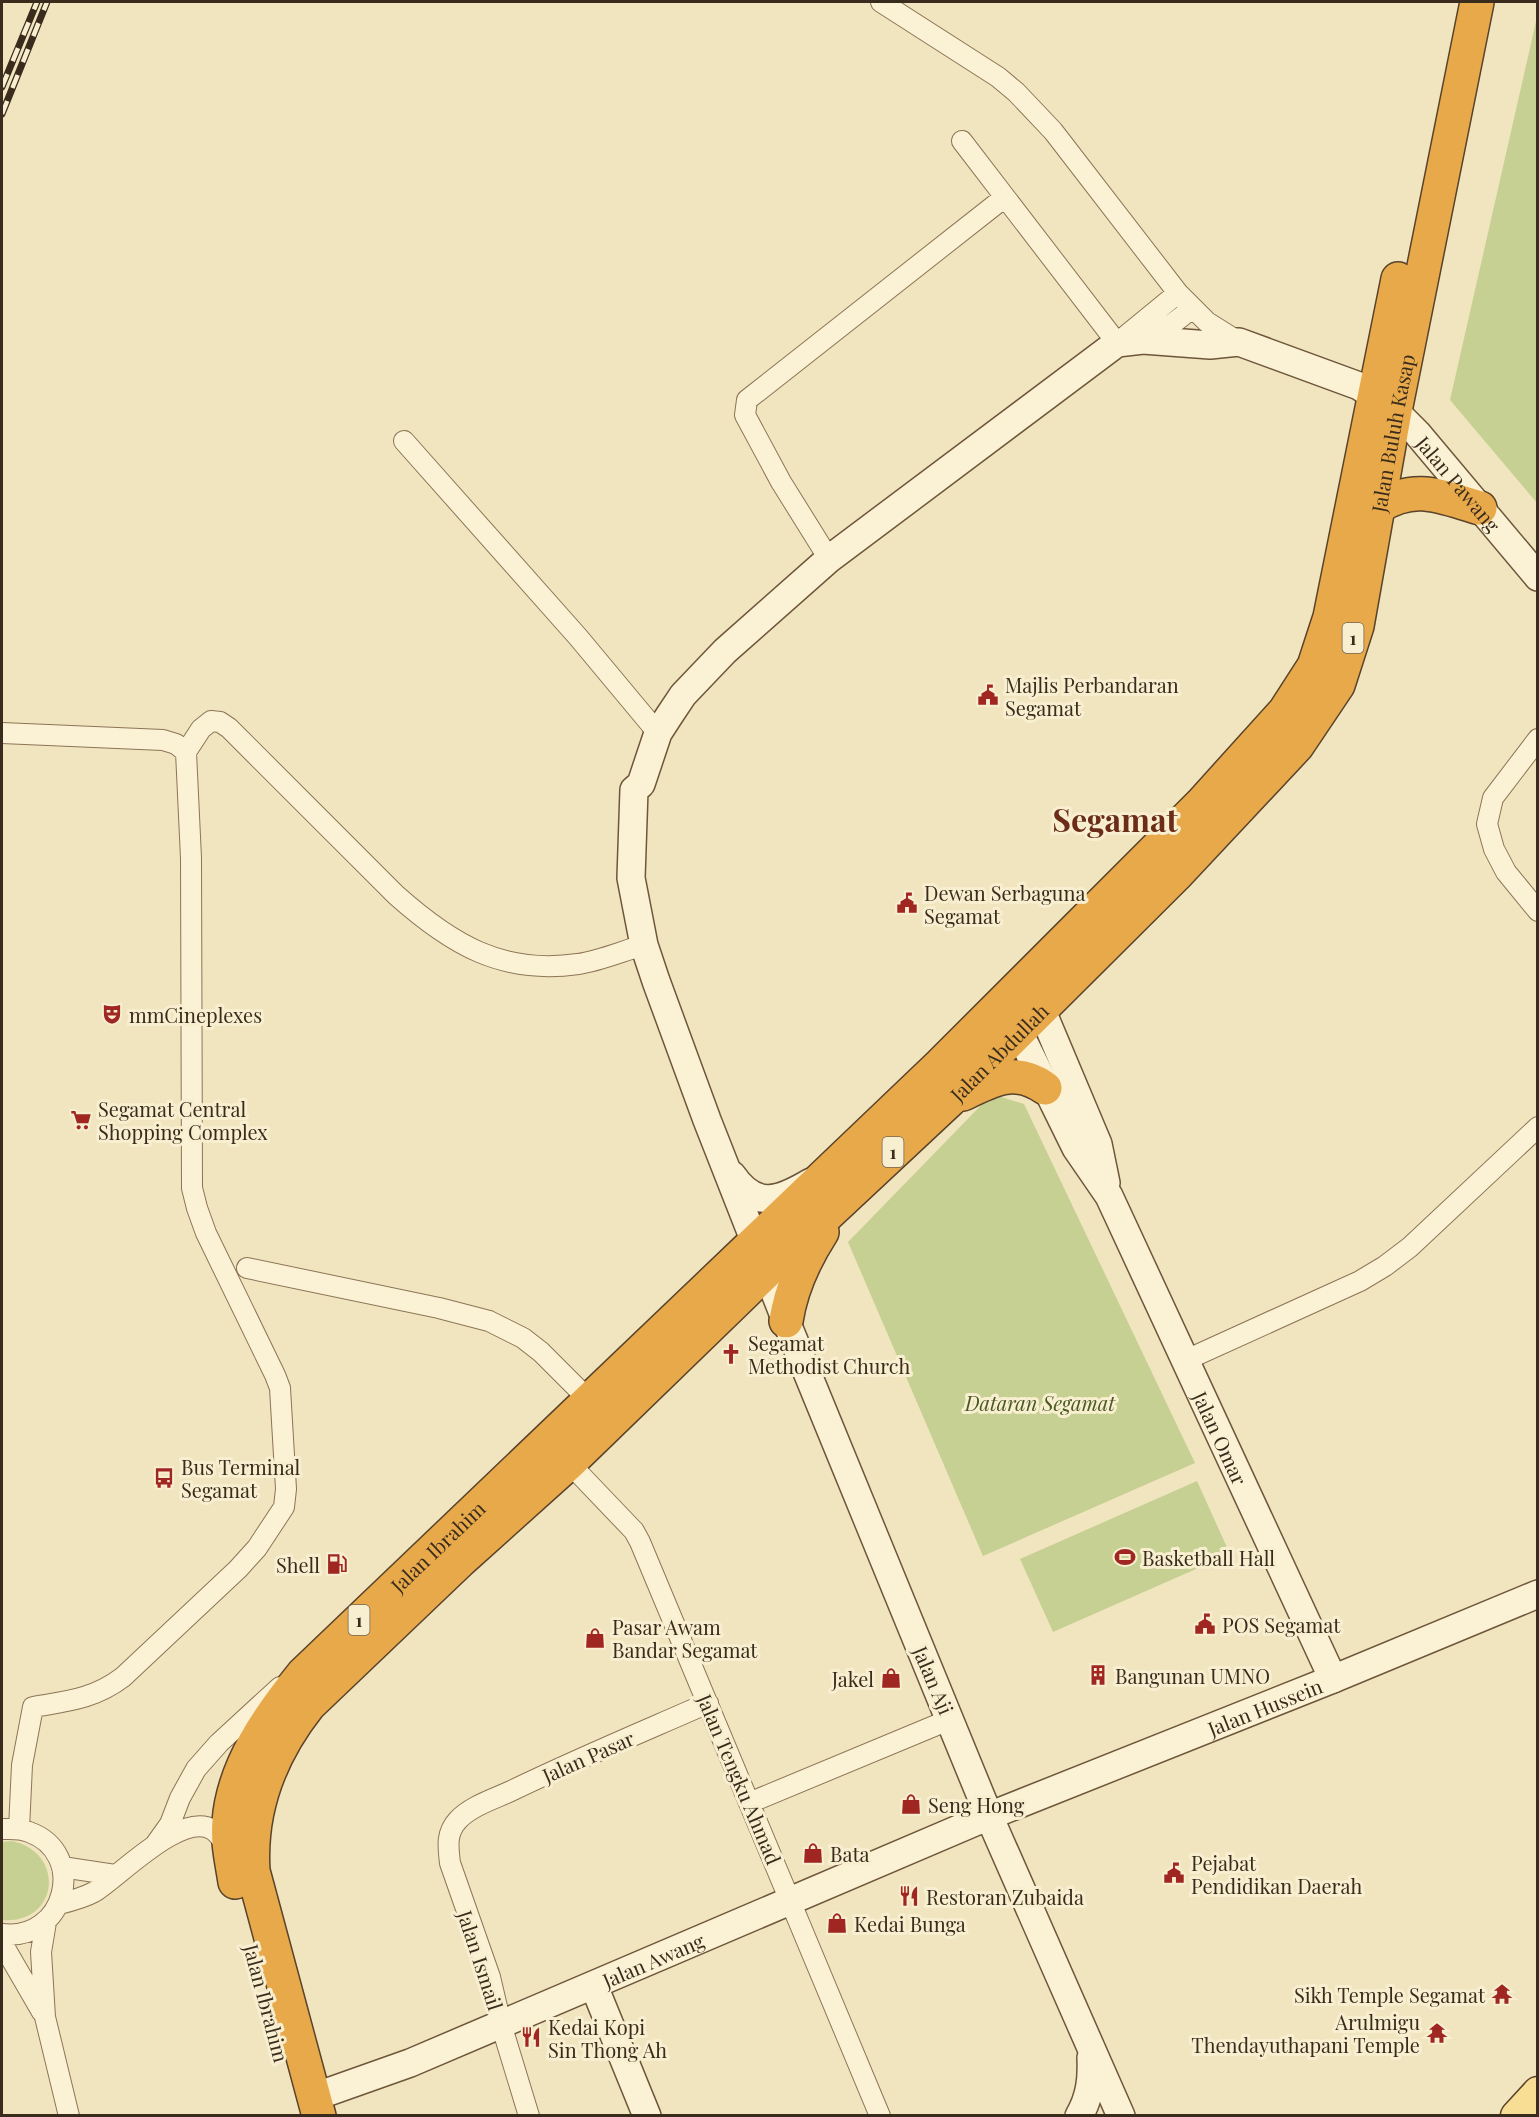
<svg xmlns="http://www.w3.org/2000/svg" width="1539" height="2117" font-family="'Playfair Display',serif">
	<rect width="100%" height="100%" fill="#f1e5c0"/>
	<!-- green -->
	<path fill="#c7d093" d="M1537,17l1,486h-1l-87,-103z
		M992,1094l32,10 171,359 -212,93 -135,-314z
		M1197,1481l33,73 -177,78 -33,-73z
		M12,1841c55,12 46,84 -10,79v-78z"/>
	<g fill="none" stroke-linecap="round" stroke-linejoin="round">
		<!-- street casing -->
		<g stroke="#8c7556" stroke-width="22">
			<path id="street" d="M881,2l117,75 18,15 37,39 125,162 29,29 32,20
				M962,141l155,202 61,-50
				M1145,339c18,-7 32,-18 47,-31
				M404,441l174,196 80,96
				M829,559l-48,-77 -36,-67 2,-15 258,-203
				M2,733l161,7 13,4 10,8 5,106 1,330 5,20 9,25 69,142 5,13 6,101 -2,18 -27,41 -19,21 -115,108c-29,22 -55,24 -90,30l-11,58 -3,64
				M1538,739l-45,59 -6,26 7,25 12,23 32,39
				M186,752l15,-23 10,-8 9,1 9,6 167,167c55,49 106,80 182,69 22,-3 44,-13 66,-19
				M247,1268l192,40 50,13 34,17 18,14 49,49
				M1186,1360l174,-79 25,-15 25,-19 128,-120
				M569,1463l65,68 6,11 240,574
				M749,1803l202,-84
				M2,1829c9,0 18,-1 27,3 59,21 37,110 -27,102
				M155,1845l15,-21 10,-26 16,-29 23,-26 61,-56
				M62,1867l53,8
				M59,1904c12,-3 24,-6 35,-12 26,-16 88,-82 119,-62 6,4 11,12 15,18
				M46,1922l-5,30 4,65 24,99
				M2,1943l40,69
				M529,2116l-28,-92 -11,-47 -40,-114c-2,-17 -4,-30 8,-43 13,-14 36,-21 53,-29 64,-31 131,-59 197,-88"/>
		</g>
		<!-- secondary casing -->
		<g stroke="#6e563a" stroke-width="30">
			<g id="secondary">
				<path d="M1034,992l64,152 8,39"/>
				<path id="s1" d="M1010,1014l66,134 33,48 224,483"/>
				<path d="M732,1175c24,35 47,26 79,7"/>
				<path d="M594,1986l53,130"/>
				<path id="s2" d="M314,2097l96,-34 579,-247 344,-137 205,-85"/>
				<path d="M1079,2116c11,-19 13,-37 12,-58"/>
				<path id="s3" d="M1121,2116l-132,-300 -203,-495 -79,-201 -51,-139 -12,-36 -13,-67 3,-88 7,-6 17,-51 11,-17 14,-21 42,-44 104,-92 288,-216 26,-3 67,5 29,-3 120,44 36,25 22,22 121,144"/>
			</g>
		</g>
		<!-- primary casing -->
		<g stroke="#59432b" stroke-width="33">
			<path id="primary" d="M1516,2116l22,-24"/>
		</g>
		<!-- highway casing -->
		<g stroke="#59432b" stroke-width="36">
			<g id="highway">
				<path d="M1378,507c38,-24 63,-10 102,1"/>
				<path d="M963,1094c30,-15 53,-27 82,-6"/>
				<path d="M786,1321c5,-33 18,-61 36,-89"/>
				<path id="s4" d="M235,1882c-3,-20 -8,-40 -6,-60 4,-56 40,-106 74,-148l637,-609 261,-261 84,-93 29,-45 16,-49 68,-338"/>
				<path id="s5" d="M319,2116l-66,-245c-4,-63 18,-118 56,-166l152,-145 108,-97 198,-192 183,-171 228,-227 119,-127 41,-61 19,-59 38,-215 82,-409"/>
			</g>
		</g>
		<!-- street -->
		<use href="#street" stroke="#fbf1d4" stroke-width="20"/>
		<!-- secondary -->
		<use href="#secondary" stroke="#fbf1d4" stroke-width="27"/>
		<!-- primary -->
		<use href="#primary" stroke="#f8dd95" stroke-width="30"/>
		<!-- highway -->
		<use href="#highway" stroke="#e8a94a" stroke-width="33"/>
		<!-- rail casing -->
		<g stroke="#3a2c1c" stroke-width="7">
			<path id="rail" d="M2,87l35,-85
				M2,114l45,-112"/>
		</g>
		<!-- rail -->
		<use href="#rail" stroke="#f8eed0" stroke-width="4.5" stroke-dasharray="14" stroke-linecap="butt"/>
	</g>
	<!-- icons -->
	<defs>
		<g id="civic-bare" transform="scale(1.62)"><path d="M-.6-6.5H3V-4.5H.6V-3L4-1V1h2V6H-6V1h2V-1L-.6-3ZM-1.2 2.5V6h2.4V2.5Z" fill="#a02622" stroke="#f8eed0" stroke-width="2.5" paint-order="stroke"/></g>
		<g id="theatre-bare" transform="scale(1.62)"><path d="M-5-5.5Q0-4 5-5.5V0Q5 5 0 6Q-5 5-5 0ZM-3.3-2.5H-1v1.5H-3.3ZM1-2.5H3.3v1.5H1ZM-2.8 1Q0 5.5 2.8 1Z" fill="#a02622" stroke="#f8eed0" stroke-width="2.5" paint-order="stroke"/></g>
		<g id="supermarket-bare" transform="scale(1.62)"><path d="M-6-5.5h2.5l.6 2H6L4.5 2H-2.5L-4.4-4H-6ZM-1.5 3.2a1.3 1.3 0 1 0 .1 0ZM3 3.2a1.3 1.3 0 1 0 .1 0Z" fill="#a02622" stroke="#f8eed0" stroke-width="2.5" paint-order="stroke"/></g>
		<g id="church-bare" transform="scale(1.62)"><path d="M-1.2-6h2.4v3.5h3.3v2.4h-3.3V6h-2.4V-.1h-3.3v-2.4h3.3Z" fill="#a02622" stroke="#f8eed0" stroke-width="2.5" paint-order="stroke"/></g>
		<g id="bus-bare" transform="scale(1.62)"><path d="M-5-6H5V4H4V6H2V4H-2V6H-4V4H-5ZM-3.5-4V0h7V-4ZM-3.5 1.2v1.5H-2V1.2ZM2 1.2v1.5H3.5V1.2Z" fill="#a02622" stroke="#f8eed0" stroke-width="2.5" paint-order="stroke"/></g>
		<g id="stadium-bare" transform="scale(1.62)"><path d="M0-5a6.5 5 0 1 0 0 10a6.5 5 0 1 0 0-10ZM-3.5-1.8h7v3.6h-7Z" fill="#a02622" stroke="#f8eed0" stroke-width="2.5" paint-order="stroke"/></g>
		<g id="fuel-bare" transform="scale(1.62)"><path d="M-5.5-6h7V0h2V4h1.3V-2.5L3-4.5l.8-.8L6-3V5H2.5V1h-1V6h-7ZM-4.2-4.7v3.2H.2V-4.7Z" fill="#a02622" stroke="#f8eed0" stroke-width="2.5" paint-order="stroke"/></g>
		<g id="shop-bare" transform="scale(1.62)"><path d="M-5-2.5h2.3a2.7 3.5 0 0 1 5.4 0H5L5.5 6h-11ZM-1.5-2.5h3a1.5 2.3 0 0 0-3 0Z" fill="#a02622" stroke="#f8eed0" stroke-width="2.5" paint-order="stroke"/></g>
		<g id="building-bare" transform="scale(1.62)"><path d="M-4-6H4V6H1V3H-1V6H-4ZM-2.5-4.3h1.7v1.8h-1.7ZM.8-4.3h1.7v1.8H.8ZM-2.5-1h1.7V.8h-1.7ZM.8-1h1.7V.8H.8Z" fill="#a02622" stroke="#f8eed0" stroke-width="2.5" paint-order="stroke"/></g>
		<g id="restaurant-bare" transform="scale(1.62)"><path d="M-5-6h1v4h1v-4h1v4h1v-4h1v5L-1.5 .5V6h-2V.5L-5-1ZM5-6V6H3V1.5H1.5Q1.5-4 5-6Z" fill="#a02622" stroke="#f8eed0" stroke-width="2.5" paint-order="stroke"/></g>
		<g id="temple-bare" transform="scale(1.62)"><path d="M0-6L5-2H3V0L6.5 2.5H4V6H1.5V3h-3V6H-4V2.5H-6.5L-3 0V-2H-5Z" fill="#a02622" stroke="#f8eed0" stroke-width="2.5" paint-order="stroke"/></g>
	</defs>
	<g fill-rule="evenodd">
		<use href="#civic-bare" x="988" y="695"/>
		<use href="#civic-bare" x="907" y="903"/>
		<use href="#theatre-bare" x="112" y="1014"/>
		<use href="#supermarket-bare" x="81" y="1120"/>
		<use href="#church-bare" x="731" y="1354"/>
		<use href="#bus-bare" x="164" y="1478"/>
		<use href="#stadium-bare" x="1125" y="1557"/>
		<use href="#fuel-bare" x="337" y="1564"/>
		<use href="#civic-bare" x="1205" y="1624"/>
		<use href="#shop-bare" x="595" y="1638"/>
		<use href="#building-bare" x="1098" y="1675"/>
		<use href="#shop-bare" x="891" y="1678"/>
		<use href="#shop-bare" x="911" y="1804"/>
		<use href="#shop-bare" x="813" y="1853"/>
		<use href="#civic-bare" x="1174" y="1873"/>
		<use href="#restaurant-bare" x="909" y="1896"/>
		<use href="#shop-bare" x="837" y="1923"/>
		<use href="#temple-bare" x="1502" y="1994"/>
		<use href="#temple-bare" x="1437" y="2033"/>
		<use href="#restaurant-bare" x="531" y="2037"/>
	</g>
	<g text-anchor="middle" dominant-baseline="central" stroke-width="6" stroke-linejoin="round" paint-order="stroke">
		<!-- shield labels -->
		<g fill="#f8eed0" stroke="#736652" stroke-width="1.5">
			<rect x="1342.5" y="623" width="21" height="30" rx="4.5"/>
			<rect x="882.5" y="1137" width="21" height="30" rx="4.5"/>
			<rect x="348.5" y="1605" width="21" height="30" rx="4.5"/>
		</g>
		<g font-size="18" font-weight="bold" fill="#3a2c1c">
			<text x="1353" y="638">1</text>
			<text x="893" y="1152">1</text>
			<text x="359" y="1620">1</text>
		</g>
		<!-- street labels -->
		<g font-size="20" fill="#3a2c1c" stroke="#f8eed0">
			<text stroke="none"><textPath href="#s5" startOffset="2142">Jalan Buluh Kasap</textPath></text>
			<text stroke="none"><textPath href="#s3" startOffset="2480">Jalan Pawang</textPath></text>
			<text stroke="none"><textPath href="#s5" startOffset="1383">Jalan Abdullah</textPath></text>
			<text stroke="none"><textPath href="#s1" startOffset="474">Jalan Omar</textPath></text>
			<text stroke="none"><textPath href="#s4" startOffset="414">Jalan Ibrahim</textPath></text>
			<text transform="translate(934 1680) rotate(67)">Jalan Aji</text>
			<text stroke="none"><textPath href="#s2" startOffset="1028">Jalan Hussein</textPath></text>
			<text transform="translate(588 1756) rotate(-24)">Jalan Pasar</text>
			<text transform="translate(740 1779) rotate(67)">Jalan Tengku Ahmad</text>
			<text transform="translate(481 1960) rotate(72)">Jalan Ismail</text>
			<text stroke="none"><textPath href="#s2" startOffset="366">Jalan Awang</textPath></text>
			<text transform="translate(267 2003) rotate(75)">Jalan Ibrahim</text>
		</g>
		<!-- poi labels -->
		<g font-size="20" fill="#3a2c1c" stroke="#f8eed0" text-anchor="start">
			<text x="1005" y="684">Majlis Perbandaran<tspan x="1005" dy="23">Segamat</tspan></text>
			<text x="924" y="892">Dewan Serbaguna<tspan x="924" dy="23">Segamat</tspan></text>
			<text x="129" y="1014">mmCineplexes</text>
			<text x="98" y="1108">Segamat Central<tspan x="98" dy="23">Shopping Complex</tspan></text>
			<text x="748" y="1342">Segamat<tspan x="748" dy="23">Methodist Church</tspan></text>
			<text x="181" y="1466">Bus Terminal<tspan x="181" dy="23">Segamat</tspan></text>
			<text x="1142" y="1557">Basketball Hall</text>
			<text x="320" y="1564" text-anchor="end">Shell</text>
			<text x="1222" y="1624">POS Segamat</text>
			<text x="612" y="1626">Pasar Awam<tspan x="612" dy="23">Bandar Segamat</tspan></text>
			<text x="1115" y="1675">Bangunan UMNO</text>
			<text x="874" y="1678" text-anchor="end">Jakel</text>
			<text x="928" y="1804">Seng Hong</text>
			<text x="830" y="1853">Bata</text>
			<text x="1191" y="1862">Pejabat<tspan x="1191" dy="23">Pendidikan Daerah</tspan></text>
			<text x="926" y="1896">Restoran Zubaida</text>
			<text x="854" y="1923">Kedai Bunga</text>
			<text x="1485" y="1994" text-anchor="end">Sikh Temple Segamat</text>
			<text x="1420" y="2021" text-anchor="end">Arulmigu<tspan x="1420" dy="23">Thendayuthapani Temple</tspan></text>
			<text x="548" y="2026">Kedai Kopi<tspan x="548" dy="23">Sin Thong Ah</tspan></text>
		</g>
		<!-- park labels -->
		<g font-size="20" font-style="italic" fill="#485921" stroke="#f8eed0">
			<text x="1040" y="1402">Dataran Segamat</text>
		</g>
		<!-- town labels -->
		<g font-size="32" font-weight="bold" fill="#6b2d18" stroke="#f8eed0">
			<text x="1115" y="818">Segamat</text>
		</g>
	</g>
	<!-- border -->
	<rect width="1539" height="2117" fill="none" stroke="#3a2c1c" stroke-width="6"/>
</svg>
